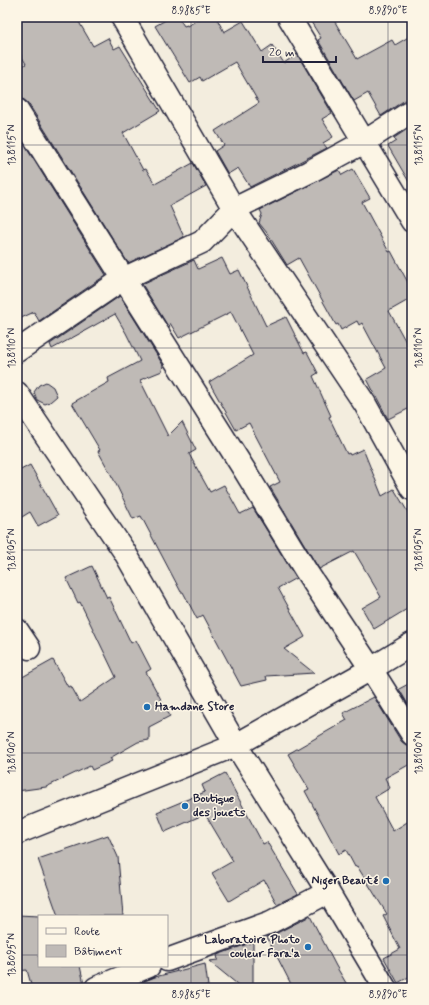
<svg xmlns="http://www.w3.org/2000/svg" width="429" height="1005" font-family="Mynerve,sans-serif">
	<rect width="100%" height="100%" fill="#f3edde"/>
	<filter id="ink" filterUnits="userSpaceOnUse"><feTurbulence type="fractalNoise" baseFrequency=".025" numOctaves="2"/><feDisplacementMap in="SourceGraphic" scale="8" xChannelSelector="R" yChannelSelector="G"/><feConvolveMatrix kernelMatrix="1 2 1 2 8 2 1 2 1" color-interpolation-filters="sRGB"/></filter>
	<g filter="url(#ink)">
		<!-- building -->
		<path fill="#bfbab6" stroke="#22223b" d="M17,17h59l17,29 15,-8 6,11 6,-3 40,65 -37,22 20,37 3,-1 9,15 38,-21 13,23 -36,20 14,31 -56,26 -100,-160 -5,-4 -6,-1v-29l9,-5 -9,-16z
			M171,17h7l6,9 3,-1v1l16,-9h13l8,15 19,-11 19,31 10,-7 12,18 13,-9 35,59 -10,6 11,18 -10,6 4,5 -77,39 -12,-19 -10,6 -13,-23 9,-6 -9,-14 44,-28 -24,-41 -33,19 -2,-4 -10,6 -35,-57z
			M308,17h24l25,42 35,-19 3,5 17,-10v64l-7,1 -24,16 -13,-23 -14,8 -36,-61 3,-2z
			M412,126v61l-24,-41 8,-5 -2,-3z
			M17,133l89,142 -67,46 -5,-9 -17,8z
			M353,169l17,29 -8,4 27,50 2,-1 21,39v8l-23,13 23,42v54l-24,12 -21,-40 19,-11 -24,-45 -3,2 -2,-4 -16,9 -3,-6 -2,1 -37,-67 -12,7 -20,-32 -8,-10 3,-9 -2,-4 79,-40 3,5z
			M222,258l8,16 9,-4 27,56 20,-9 18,36 3,-1 11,21 -5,3 18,40 -2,1 18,37 2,-1 1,2 13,-6 19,47 12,-7 18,30v87l-38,23 -12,-21 19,-11 -27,-46 -35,18 -49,-82 10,-5 -31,-59 -13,7 -27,-48 44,-27 -22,-43 -52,26 -9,-15 -1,5 -27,-44 52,-24 4,9z
			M120,296l43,69 -1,6 -22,9 28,56 14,-14 14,28 -7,4 21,38 14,-7 16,29 13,-6 43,70 -18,10 27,49 -21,12 30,24 -48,3 1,4 -26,6 -38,-71 -6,4 -14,-27h-2l-40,-76 -8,3 -19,-39 -16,-29 2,-1 -28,-47 37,-21 -1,-4 32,-17 -14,-28 -11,-19 -63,35 -2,-5z
			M46,382l7,5 4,9 -7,6 -5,2 -8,-4 -3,-8 5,-7z
			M30,465l28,50 -20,11 -8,-14 -13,8v-48z
			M92,566l15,32 2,-1 22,46 5,-3 15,29 -5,3 24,44 -21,11v13l-11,2 -28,16 2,3 -20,9 -2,-4 -44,21 -29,4v-111l36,-20 15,27 3,-1 9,16 36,-25 -36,-75 -2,1 -12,-25z
			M412,682v29l-13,-22z
			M374,697l27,44 5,4 6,1v17l-27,15 5,10 -15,9 18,34 19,-12v156l-14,8 -14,-25 16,-9 -17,-33 4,-2 -30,-48 -2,1 -9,-17 -7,4 -34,-63 4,-2 -21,-35 59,-34 -4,-7z
			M225,773l38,71 4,-2 31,52 -21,10 -13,-24 -35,21 -17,-28 21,-12 -28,-47 -40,18 -8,-20 48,-20 -3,-7z
			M108,835l10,22 5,59h-65l-20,-57z
			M17,915l22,1v50h41l4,18v4h-52l-5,-18 -10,1z
			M310,916l26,50 13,22h-56l-26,-51 10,-4z
			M253,942v46h-11l-33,-27 9,-1 -1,-5z
			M205,964l3,22 -11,2h-59l-1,-4 18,-7z"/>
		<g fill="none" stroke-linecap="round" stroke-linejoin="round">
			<!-- street casing -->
			<g stroke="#22223b" stroke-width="25">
				<path id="street" d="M122,17l112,192 131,195 47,85
					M289,17l123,204
					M17,110l228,361 61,100 65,98 41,65
					M17,351l106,-72 79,-37 32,-33 75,-37 55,-30 48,-31
					M17,630l12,18
					M17,833l219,-88 135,-76 41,-25
					M167,960l104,-38 57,-30
					M96,988l53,-22"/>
			</g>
			<!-- secondary casing -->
			<g stroke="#22223b" stroke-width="25">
				<path id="secondary" d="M17,393l107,158 112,194 92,147 57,96"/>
			</g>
			<!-- street -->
			<use href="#street" stroke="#fcf5e5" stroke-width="22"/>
			<!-- secondary -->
			<use href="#secondary" stroke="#fcf5e5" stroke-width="22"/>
		</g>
	</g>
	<!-- ticks -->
	<path fill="none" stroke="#22223b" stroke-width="1" stroke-opacity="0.45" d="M191,17v971M388,17v971M17,145h395M17,348h395M17,550h395M17,753h395M17,955h22M167,955h245"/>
	<!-- markers -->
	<g fill="#1f6fb2" stroke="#fcf5e5" stroke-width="1.5">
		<circle cx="147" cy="707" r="4"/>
		<circle cx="185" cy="806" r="4"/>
		<circle cx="386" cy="881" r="4"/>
		<circle cx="308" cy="947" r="4"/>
	</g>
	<g text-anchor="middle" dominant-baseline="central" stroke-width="3" stroke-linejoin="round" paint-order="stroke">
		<!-- poi labels -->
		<g font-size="12" font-weight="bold" fill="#22223b" stroke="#fcf5e5" text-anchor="start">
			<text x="155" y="707">Hamdane Store</text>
			<text x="193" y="799">Boutique<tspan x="193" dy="14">des jouets</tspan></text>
			<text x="378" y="881" text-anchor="end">Niger Beauté</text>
			<text x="300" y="940" text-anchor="end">Laboratoire Photo<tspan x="300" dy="14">couleur Fara'a</tspan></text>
		</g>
	</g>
	<!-- margin -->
	<rect width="429" height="1005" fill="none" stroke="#fcf5e5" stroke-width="44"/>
	<!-- legend -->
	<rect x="38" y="915" width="130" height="52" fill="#fcf5e5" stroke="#a5a1a1"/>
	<rect x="46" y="928" width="20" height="6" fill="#fcf5e5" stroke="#a5a1a1"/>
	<text x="74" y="935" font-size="12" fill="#22223b">Route</text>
	<rect x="46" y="945" width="20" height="12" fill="#bfbab6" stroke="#a5a1a1"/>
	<text x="74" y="955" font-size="12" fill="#22223b">Bâtiment</text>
	<!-- scale -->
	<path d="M263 56v6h73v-6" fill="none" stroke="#22223b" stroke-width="2"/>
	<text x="269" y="56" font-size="12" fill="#22223b" stroke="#fcf5e5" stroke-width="3" paint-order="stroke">20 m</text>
	<rect x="22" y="22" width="385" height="961" fill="none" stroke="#22223b" stroke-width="1.5"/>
	<g font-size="10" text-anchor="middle" fill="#22223b">
		<text x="191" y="14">8.9885°E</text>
		<text x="388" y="14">8.9890°E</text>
		<text transform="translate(11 145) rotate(-90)" y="4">13.8115°N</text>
		<text transform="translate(418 145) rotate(-90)" y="4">13.8115°N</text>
		<text transform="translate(11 348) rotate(-90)" y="4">13.8110°N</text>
		<text transform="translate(418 348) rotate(-90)" y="4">13.8110°N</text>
		<text transform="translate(11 550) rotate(-90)" y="4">13.8105°N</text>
		<text transform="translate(418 550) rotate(-90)" y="4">13.8105°N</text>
		<text transform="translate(11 753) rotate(-90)" y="4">13.8100°N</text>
		<text transform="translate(418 753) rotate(-90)" y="4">13.8100°N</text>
		<text transform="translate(11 955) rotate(-90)" y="4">13.8095°N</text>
		<text x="191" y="998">8.9885°E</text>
		<text x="388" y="998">8.9890°E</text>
	</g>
</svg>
